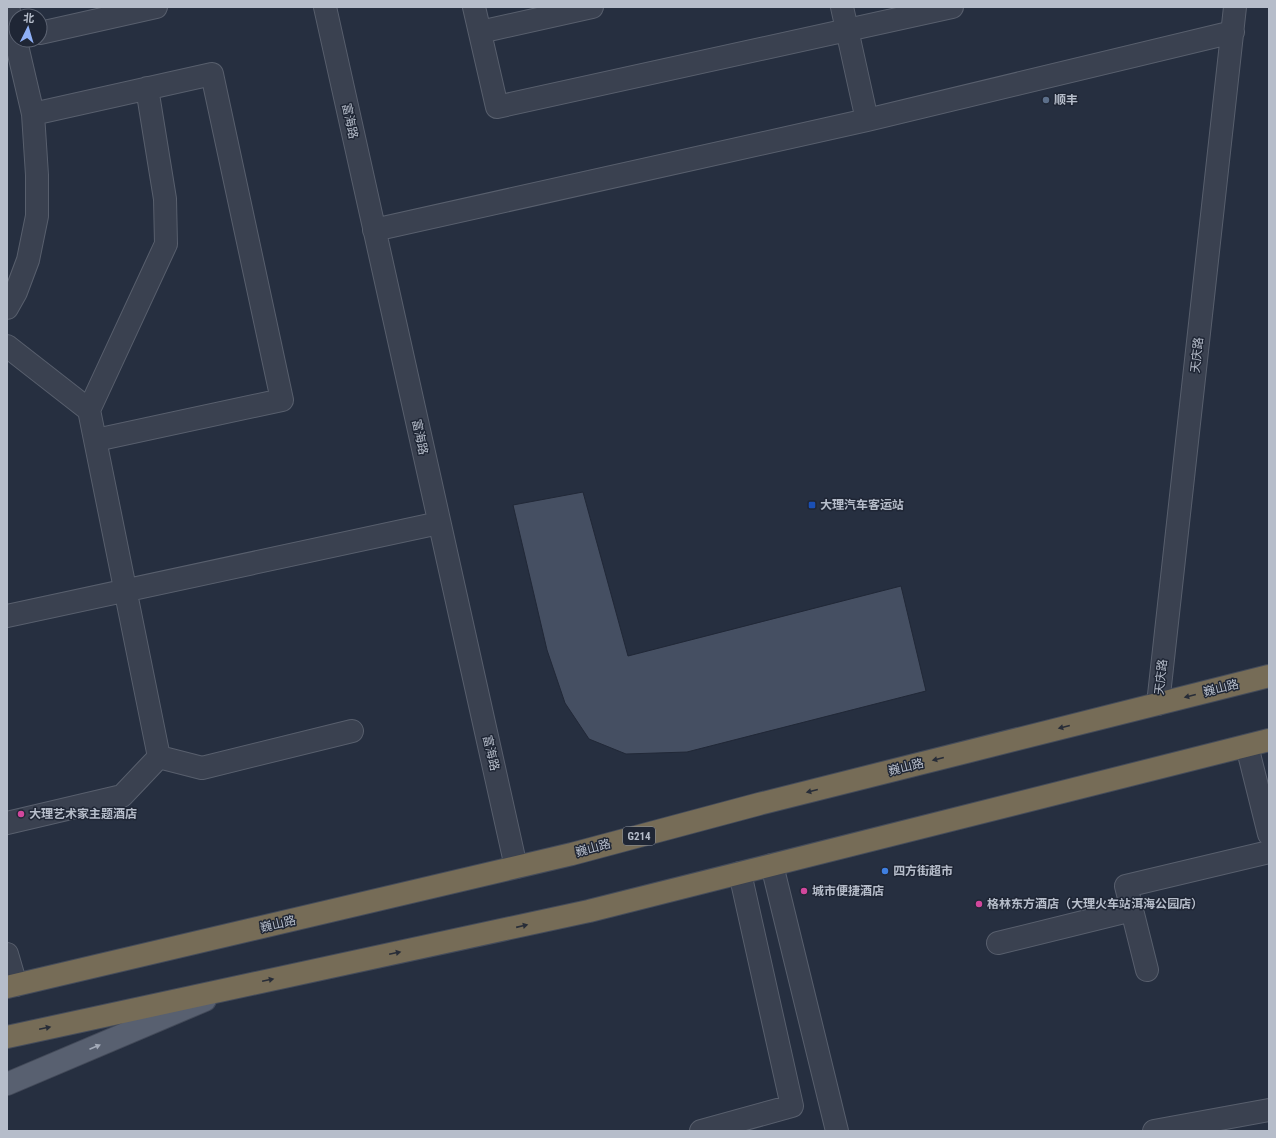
<svg xmlns="http://www.w3.org/2000/svg" width="1276" height="1138" font-family="'Roboto Condensed','Noto Sans SC',sans-serif">
	<rect width="100%" height="100%" fill="#262f40"/>
	<!-- building -->
	<path fill="#454f62" stroke="#212837" d="M583,492l45,164 273,-70 25,105 -239,61 -61,2 -37,-15 -24,-36 -18,-53 -34,-145z"/>
	<g fill="none" stroke-linecap="round" stroke-linejoin="round">
		<!-- minor casing -->
		<g stroke="#585f6d" stroke-width="24">
			<path id="minor" d="M325,7l191,860
				M474,7l23,100 455,-100
				M842,7l25,113
				M480,32l112,-25
				M40,33l116,-26
				M33,114l179,-40 70,326 -186,40
				M374,230l493,-110 366,-88
				M7,308l9,-16 12,-32 9,-44v-41l-4,-61 -25,-107
				M7,346l82,64 70,347
				M89,410l77,-166 -1,-45 -18,-111
				M7,616l432,-93
				M1158,704l77,-697
				M1247,746l22,88
				M159,757l43,11 150,-37
				M7,823l115,-27 37,-39
				M772,865l65,266
				M998,943l134,-33
				M7,954l9,31
				M1147,970l-21,-84 143,-34
				M701,1131l91,-25 -52,-233
				M1154,1131l115,-21"/>
		</g>
		<!-- major casing -->
		<g stroke="#434a59" stroke-width="24">
			<path id="major" d="M7,1084l198,-84"/>
		</g>
		<!-- highway casing -->
		<g stroke="#454c5a" stroke-width="24">
			<path id="highway" d="M7,987l565,-133 187,-50 510,-128
				M7,1037l582,-126 680,-171"/>
		</g>
		<!-- minor -->
		<use href="#minor" stroke="#3a4150" stroke-width="22"/>
		<!-- major -->
		<use href="#major" stroke="#586070" stroke-width="22"/>
		<!-- highway -->
		<use href="#highway" stroke="#766c57" stroke-width="22"/>
	</g>
	<!-- one-way arrows -->
	<defs><path id="oneway-solid" d="M-6-.8H1V-3.2L6.5 0L1 3.2V.8H-6Z"/></defs>
	<g fill="#282d38">
		<use href="#oneway-solid" transform="translate(1190 696) rotate(166)"/>
		<use href="#oneway-solid" transform="translate(1064 727) rotate(166)"/>
		<use href="#oneway-solid" transform="translate(938 759) rotate(166)"/>
		<use href="#oneway-solid" transform="translate(812 791) rotate(166)"/>
		<use href="#oneway-solid" transform="translate(522 926) rotate(-13)"/>
		<use href="#oneway-solid" transform="translate(395 953) rotate(-12)"/>
		<use href="#oneway-solid" transform="translate(268 980) rotate(-12)"/>
		<use href="#oneway-solid" transform="translate(45 1028) rotate(-12)"/>
	</g>
	<use fill="#a3aab8" href="#oneway-solid" transform="translate(95 1047) rotate(-23)"/>
	<!-- markers -->
	<circle fill="#5c6f8a" stroke="#1f2635" stroke-width="1.5" cx="1046" cy="100" r="4"/>
	<rect fill="#1a4fb4" stroke="#1f2635" stroke-width="1.5" x="808" y="501" width="8" height="8" rx="2"/>
	<g fill="#d1479c" stroke="#1f2635" stroke-width="1.5">
		<circle cx="21" cy="814" r="4"/>
		<circle cx="804" cy="891" r="4"/>
		<circle cx="979" cy="904" r="4"/>
	</g>
	<circle fill="#3f7fe0" stroke="#1f2635" stroke-width="1.5" cx="885" cy="871" r="4"/>
	<g text-anchor="middle" dominant-baseline="central" stroke-width="3" stroke-linejoin="round" paint-order="stroke">
		<!-- shield labels -->
		<rect fill="#1f2635" stroke="#89909d" stroke-width="1" x="623" y="827" width="32" height="18" rx="3"/>
		<g font-size="11" font-weight="bold" fill="#b6bdca">
			<text x="639" y="836">G214</text>
		</g>
		<!-- poi labels -->
		<g font-size="12" font-weight="bold" fill="#b6bdca" stroke="#1f2635" text-anchor="start">
			<text x="1054" y="100">顺丰</text>
			<text x="820" y="505">大理汽车客运站</text>
			<text x="29" y="814">大理艺术家主题酒店</text>
			<text x="893" y="871">四方街超市</text>
			<text x="812" y="891">城市便捷酒店</text>
			<text x="987" y="904">格林东方酒店（大理火车站洱海公园店）</text>
		</g>
		<!-- street labels -->
		<g font-size="12" fill="#b6bdca" stroke="#1f2635">
			<text transform="translate(350 121) rotate(78)">富海路</text>
			<text transform="translate(1197 355) rotate(-84)">天庆路</text>
			<text transform="translate(420 437) rotate(78)">富海路</text>
			<text transform="translate(1161 677) rotate(-84)">天庆路</text>
			<text transform="translate(1221 688) rotate(-14)">巍山路</text>
			<text transform="translate(491 753) rotate(77)">富海路</text>
			<text transform="translate(906 767) rotate(-14)">巍山路</text>
			<text transform="translate(593 848) rotate(-15)">巍山路</text>
			<text transform="translate(278 924) rotate(-13)">巍山路</text>
		</g>
	</g>
	<!-- border -->
	<rect width="1276" height="1138" fill="none" stroke="#b6bdca" stroke-width="16"/>
	<!-- north arrow -->
	<g transform="translate(28 28) rotate(5)"><circle r="19" fill="#1f2635" stroke="#5b6271"/>
	<path d="M0-3L7 15L0 10L-7 15Z" fill="#8fb0f7"/>
	<text y="-6" font-size="11" font-weight="bold" text-anchor="middle" fill="#b6bdca">北</text>
	</g>
</svg>
